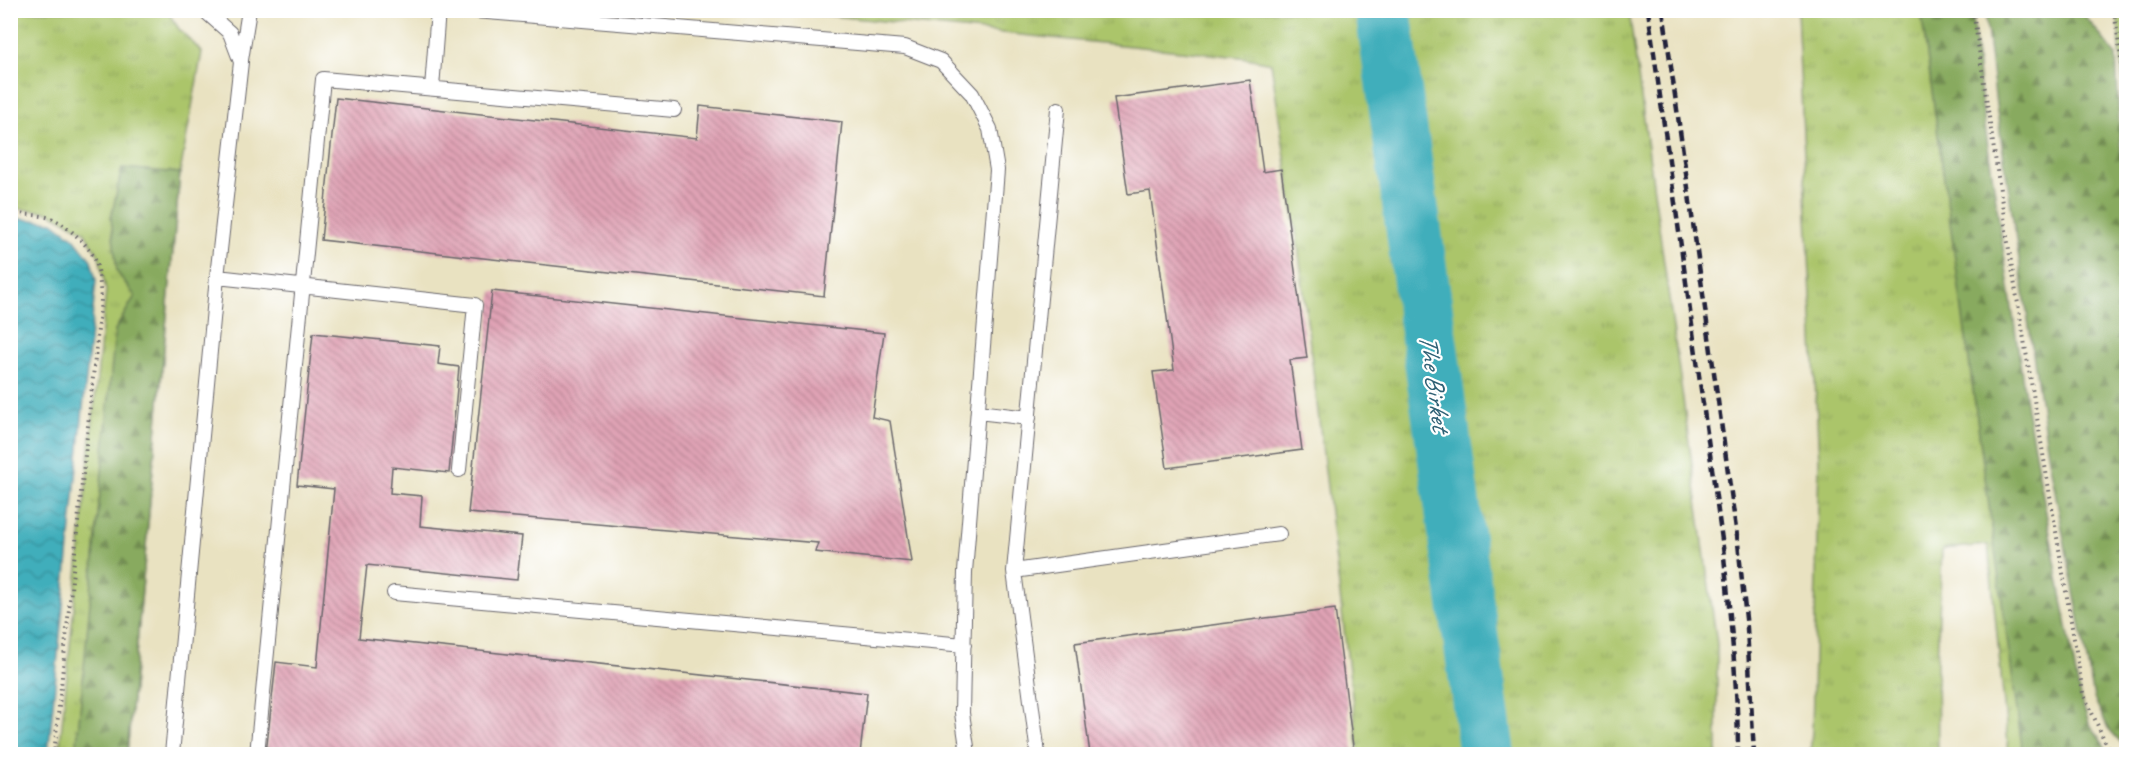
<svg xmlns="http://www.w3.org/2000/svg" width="2137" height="765" font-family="Caveat,sans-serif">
	<defs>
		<pattern id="grass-tufts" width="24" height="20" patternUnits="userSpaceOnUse" patternTransform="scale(1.5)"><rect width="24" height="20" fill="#abc56b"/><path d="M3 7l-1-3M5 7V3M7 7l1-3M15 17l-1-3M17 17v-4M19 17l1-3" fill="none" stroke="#93a95e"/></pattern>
		<pattern id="forest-firs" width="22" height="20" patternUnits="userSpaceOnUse" patternTransform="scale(1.5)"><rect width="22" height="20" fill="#88aa5f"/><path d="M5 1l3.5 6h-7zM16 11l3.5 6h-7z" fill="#6f8a50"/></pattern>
		<pattern id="water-waves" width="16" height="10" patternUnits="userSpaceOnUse" patternTransform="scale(1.5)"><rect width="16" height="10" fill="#3faebb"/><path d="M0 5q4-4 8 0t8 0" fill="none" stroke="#348d99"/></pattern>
		<pattern id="building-back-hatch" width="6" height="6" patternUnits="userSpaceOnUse" patternTransform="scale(1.5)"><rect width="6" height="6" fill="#e0a3b5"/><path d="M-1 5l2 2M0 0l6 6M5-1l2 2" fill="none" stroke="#b58494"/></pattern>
	</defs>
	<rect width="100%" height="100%" fill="#fff"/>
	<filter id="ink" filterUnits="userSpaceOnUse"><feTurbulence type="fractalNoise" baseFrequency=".0167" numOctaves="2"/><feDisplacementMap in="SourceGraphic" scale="12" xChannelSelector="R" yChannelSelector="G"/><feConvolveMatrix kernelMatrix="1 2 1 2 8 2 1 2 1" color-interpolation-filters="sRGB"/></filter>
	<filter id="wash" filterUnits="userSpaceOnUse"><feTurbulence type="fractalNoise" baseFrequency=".008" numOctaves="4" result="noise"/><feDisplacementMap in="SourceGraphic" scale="24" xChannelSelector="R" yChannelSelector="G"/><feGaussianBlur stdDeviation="1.35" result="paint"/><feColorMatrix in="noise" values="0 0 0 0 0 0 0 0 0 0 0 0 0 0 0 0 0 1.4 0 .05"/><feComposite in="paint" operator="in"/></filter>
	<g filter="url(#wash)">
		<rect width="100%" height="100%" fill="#e9e2c1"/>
		<!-- grass -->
		<path fill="url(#grass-tufts)" stroke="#667453" stroke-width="1.5" d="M11,11h156l12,18 23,23 -22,121 -53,581h-68l47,-464 -7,-34 -15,-25 -36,-19 -37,-4z
			M756,11h610l46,333 61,410h-114l-61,-509 -27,-182 -30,-6 -418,-42z
			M1402,11h227l88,633v110h-211z
			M1797,11h162l120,725 17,18h-87l-21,-209 -46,4 -5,114 1,91h-128l2,-23 7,-270z
			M2117,11h9v112z"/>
		<!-- forest -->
		<path fill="url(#forest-firs)" stroke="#55664d" stroke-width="1.5" d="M1921,11h51l10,95 45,303 53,288 9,26 18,27 -4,4h-80z
			M1985,11h96l35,44 4,84 6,72v537l-18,-20 -14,-30 -46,-244 -52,-349z
			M122,168l58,5 -53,581h-51l39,-424 20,-34 -18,-24 -6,-54z"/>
		<!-- water -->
		<path fill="url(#water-waves)" stroke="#30687b" stroke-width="1.5" d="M11,218l42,4 21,16 17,22 5,20 -48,474h-37z"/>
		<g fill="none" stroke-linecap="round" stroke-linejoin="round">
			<!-- river -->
			<path stroke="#3faebb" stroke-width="56" d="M1383,10l104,744"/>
		</g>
		<g id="blocks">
			<!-- building -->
			<path fill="url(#building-back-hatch)" d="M1250,80l13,92 18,-3 26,189 -17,2 12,90 -135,18 -14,-96 21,-2 -24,-179 -22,3 -14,-96z
				M336,98l361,40 3,-32 142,16 -18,174 -503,-56z
				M492,291l392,42 -12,84 18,4 22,141 -97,-10 3,-9 -350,-30z
				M313,333l127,13 -2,18 21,3 -10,106 -57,-6 -2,26 32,3 -2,30 102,10 -5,44 -150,-15 -8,73 508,55 -7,61h-594l10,-92 41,5 17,-178 -37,-4z
				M1335,609l19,145h-264l-15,-111z"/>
		</g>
	</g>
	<g filter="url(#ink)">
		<use href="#blocks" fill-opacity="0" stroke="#68656a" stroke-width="1.5"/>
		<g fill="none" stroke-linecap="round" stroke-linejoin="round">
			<!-- service casing -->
			<g stroke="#68656a" stroke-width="16">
				<path id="service" d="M463,10l442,37 36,14 31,33 18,35 7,41 -32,402 -3,141 6,41
					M241,60l8,-50
					M432,88l6,-78
					M217,277l258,28 -16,165
					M978,412l51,6
					M1014,571l265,-37
					M394,593l570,52
					M172,754l45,-477 24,-215 -11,-29 -26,-23
					M257,754l66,-675 351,31
					M1038,754l-24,-183 44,-462"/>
			</g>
			<!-- path -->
			<path stroke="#68656a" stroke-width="4" stroke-dasharray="1.5 4.5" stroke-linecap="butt" d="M1973,10l36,240 74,443 24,53 11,8
				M2114,10l7,48 5,106
				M10,214c14,1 31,0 43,5 14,6 39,29 43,43 4,12 4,26 5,38l-47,454"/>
			<!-- service -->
			<use href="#service" stroke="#fff" stroke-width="14"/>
			<!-- rail -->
			<path stroke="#22223b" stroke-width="4.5" stroke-dasharray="9 4.5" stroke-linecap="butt" d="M1648,10l75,537c7,69 15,138 15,207
				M1663,10l75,533 9,85 7,126"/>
		</g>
	</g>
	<g text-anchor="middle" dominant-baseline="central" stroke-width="4.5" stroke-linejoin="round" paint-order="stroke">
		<!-- water labels -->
		<g font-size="27" font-style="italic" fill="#2f6175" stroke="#fff">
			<text transform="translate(1435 382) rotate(82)">The Birket</text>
		</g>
	</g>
	<!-- margin -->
	<rect width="2137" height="765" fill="none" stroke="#fff" stroke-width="36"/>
</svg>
